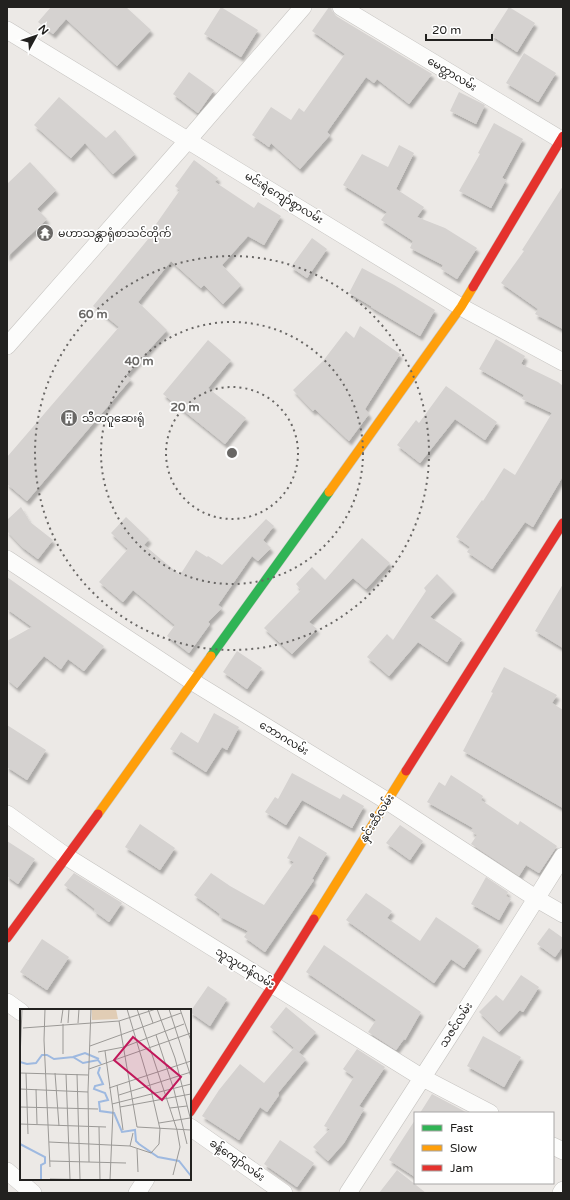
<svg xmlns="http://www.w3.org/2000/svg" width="570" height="1200" font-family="'Varela Round','Noto Sans Myanmar',sans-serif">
	<defs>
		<filter id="shadow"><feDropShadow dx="2.5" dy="4.5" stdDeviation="1" flood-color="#0004"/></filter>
	</defs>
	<rect width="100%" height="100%" fill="#ece9e6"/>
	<!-- building -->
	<path fill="#d5d2d0" filter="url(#shadow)" d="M51,7h75l25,23 -34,36 -51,-47 -13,15 -15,-12z
		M221,7l37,23 -17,27 -37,-23z
		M329,7h2l1,4 4,5 96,58 -23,30 -32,-25 -3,4 -8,-6 -39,55 3,3 -30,34 -29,-26 -2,4 -17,-12 19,-28 20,13 8,-12 5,4 41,-58 -33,-23z
		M509,7l26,16 -18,29 -26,-17z
		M524,53l32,20 -18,29 -32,-19z
		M189,72l25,18 -16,23 -25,-19z
		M459,92l26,13 -9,19 -26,-13z
		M59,97l47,41 9,-8 20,24 -22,20 -28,-31 -14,15 -37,-33z
		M494,123l29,16 -21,39 4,2 -15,28 -32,-17 21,-37 -2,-1z
		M399,145l15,8 -18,36 28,18 -7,10 28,11 32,20 -20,31 -16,-10 2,-4 -33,-17 3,-7 -32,-21 6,-8 -44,-27 19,-31 26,13z
		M194,160l24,18 -3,4 39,26 4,-6 23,14 -17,29 -16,-9 -26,29 19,20 -18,19 -19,-19 -3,3 -30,-27 -33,41 29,28 -41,45 5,4 -104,122 -20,-17v-27l112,-130 -26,-21 56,-68 -2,-1 33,-47 -5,-4z
		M30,162l26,28 -19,19 10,10 -40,38v-73z
		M563,186v143l-28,-15 3,-5 -37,-26 23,-32 -2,-1z
		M312,238l15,11 -20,29 -16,-11z
		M362,268l32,17 41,25 -15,26 -49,-29v-1l-22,-13z
		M360,326l40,28 -35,55 4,5 -20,27 -34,-32 -2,2 -20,-21 30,-29 23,-30 8,7z
		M496,339l29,17 -4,8 37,18 5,4v90l-30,51 -8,-5 -33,47 -25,-17 3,-5 -14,-10 26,-37 1,1 21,-33 11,7 37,-62 -30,-14 2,-4 -45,-26z
		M208,340l23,20 -23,28 38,30 -21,26 -62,-50z
		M446,386l51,36 -12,18 -30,-21 -35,44 -23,-18 19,-25 3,3z
		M21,507l9,15 23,18 -15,19 -16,-12 -15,-16v-11z
		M126,517l23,22 -5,6 36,30 16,-25 11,7 1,-1 14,9 44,-46 8,7 -11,14 8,8 -13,13 -6,-5 -34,49 4,3 -14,14 2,2 -21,29 -22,-17 8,-11 -42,-35 -10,12 -24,-20 29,-33 -17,-16z
		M362,538l28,25 -24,26 -13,-11 -44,44 8,7 -25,25 -28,-26 37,-38 -5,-6 16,-17 13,13z
		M437,574l17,17 -24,26 32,22 -15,23 -29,-20 -29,34 -22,-19 20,-23 6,6 33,-49 -2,-3z
		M7,577l97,69 -20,25 -16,-12 -7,10 -17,-13 -27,32 -10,-9v-38l25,-14 -25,-18z
		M563,584v64l-28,-17z
		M237,651l25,17 -15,21 -24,-17z
		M504,667l53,28 -5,8 11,7v98l-100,-57 30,-58 -2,-1z
		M214,713l25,14 -12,23 -5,-3 -16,25 -36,-23 11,-17 17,11z
		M7,725l39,25 -19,30 -20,-13z
		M292,773l48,26 3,-5 21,12 -12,22 -50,-28 -16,25 -21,-13 10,-15 3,2z
		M451,775l32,21 -2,4 37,25 2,-4 37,25 -18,27 -13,-8 -7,11 -48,-32 6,-9 -6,-4 2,-3 -46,-26 12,-20 6,4z
		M140,824l35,24 -15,22 -35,-23z
		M400,825l23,16 -13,19 -24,-17z
		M299,836l28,17 -15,26 2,1 -49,72 -21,-15 4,-6 -29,-15 1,-2 -26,-19 17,-22 19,13 34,19 30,-43 -7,-4z
		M7,841l28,18 -17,25 -11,-8z
		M74,873l48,30 -13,19 -15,-11 1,-2 -31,-24z
		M486,877l22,15 -2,4 5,3 -12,21 -28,-16z
		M366,893l26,18 -5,7 33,23 16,-24 43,29 -15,22 -13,-9 -17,24 -88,-63z
		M549,928l14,10v8l-8,11 -18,-13z
		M42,939l27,18 -22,33 -27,-18z
		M324,945l97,67 -16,28 -1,-1 -8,11 -28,-18 8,-12 -70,-48z
		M521,975l18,12 -16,25 -3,-2 -21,22 -20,-20 17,-17 7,6z
		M208,986l19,13 -17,27 -20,-14z
		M286,1007l30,25 -17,20 -29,-25z
		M483,1036l38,21 -17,30 -37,-21z
		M294,1048l12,11 -28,34 1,2 -12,17 -7,-5 -21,33 -37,-24 17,-26 21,-26 24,19z
		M357,1049l28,18 -26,39 5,3 -20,34 -16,18 -15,-14 17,-18 -6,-3 30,-49 -11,-8z
		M432,1094l30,16 5,3h-47z
		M415,1120v57l-26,-17z
		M280,1140l34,23 -17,24 -33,-23z
		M397,1170l29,23h-47z"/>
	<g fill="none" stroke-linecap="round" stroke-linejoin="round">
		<!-- street casing -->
		<g stroke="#c6c4c1" stroke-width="18">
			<path id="street" d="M341,7l222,134
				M7,30l454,277 102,55
				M7,346l181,-206 115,-133
				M7,559l186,123 194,119 150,98 26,15
				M7,814l60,43 354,220 69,36
				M7,1002l14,10
				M190,1127l94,66
				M553,1146l10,5
				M7,1171l26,22
				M137,1193l9,-14
				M348,1193l109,-169 106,-168
				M561,1193l2,-3"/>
		</g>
		<!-- fast casing -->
		<g stroke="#c6c4c1" stroke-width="10">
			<path id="fast" d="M211,656l118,-164"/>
		</g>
		<!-- slow casing -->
		<g stroke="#c6c4c1" stroke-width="10">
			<path id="slow" d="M329,492l132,-185 12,-20
				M98,814l113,-158
				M314,919l92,-148"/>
		</g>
		<!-- jam casing -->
		<g stroke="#c6c4c1" stroke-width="10">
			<path id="jam" d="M473,287l90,-151
				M406,771l157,-248
				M7,938l91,-124
				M190,1112l83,-127 41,-66"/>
		</g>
		<!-- street -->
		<use href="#street" stroke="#fcfcfb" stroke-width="17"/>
		<!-- fast -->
		<use href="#fast" stroke="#30b455" stroke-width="9"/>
		<!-- slow -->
		<use href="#slow" stroke="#ff9f0a" stroke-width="9"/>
		<!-- jam -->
		<use href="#jam" stroke="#e5322d" stroke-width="9"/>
	</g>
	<!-- distance rings -->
	<g fill="none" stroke="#696765" stroke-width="2" stroke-dasharray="2 4">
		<circle cx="232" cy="453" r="66"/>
		<circle cx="232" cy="453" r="131"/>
		<circle cx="232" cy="453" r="197"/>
	</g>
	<!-- icons -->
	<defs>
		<g id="temple-disc" transform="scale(0.9)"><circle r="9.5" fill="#696765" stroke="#fff"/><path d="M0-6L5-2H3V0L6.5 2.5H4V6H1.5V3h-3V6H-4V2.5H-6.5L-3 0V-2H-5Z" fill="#fff"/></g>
		<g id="building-disc" transform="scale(0.9)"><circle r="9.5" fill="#696765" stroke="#fff"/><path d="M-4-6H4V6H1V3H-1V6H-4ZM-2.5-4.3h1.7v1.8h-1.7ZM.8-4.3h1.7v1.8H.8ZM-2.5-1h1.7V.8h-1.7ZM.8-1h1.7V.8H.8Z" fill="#fff"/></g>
	</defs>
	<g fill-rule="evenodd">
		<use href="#temple-disc" x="45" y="233"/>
		<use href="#building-disc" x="69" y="418"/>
	</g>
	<g text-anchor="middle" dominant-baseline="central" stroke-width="3.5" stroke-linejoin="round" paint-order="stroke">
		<!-- street labels -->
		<g font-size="11" fill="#22211f" stroke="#fff">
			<text transform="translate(452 74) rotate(31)">မေတ္တာလမ်း</text>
			<text transform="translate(284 198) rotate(31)">မင်းရဲကျော်စွာလမ်း</text>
			<text transform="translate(284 738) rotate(31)">ဘောဂလမ်း</text>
			<text transform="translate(377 818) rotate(-58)">နှင်းဆီလမ်း</text>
			<text transform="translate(245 968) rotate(32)">သူသူဟန်လမ်း</text>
			<text transform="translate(456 1025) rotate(-57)">သဇင်လမ်း</text>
			<text transform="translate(237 1160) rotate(35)">ခန့်ကျော်လမ်း</text>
		</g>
		<!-- poi labels -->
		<g font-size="11" fill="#22211f" stroke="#fff" text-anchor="start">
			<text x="58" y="233">မဟာသန္တာရုံစာသင်တိုက်</text>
			<text x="82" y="418">သီတဂူဆေးရုံ</text>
		</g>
	</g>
	<!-- overview -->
	<g transform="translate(20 1009)">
		<rect width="171" height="171" fill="#ece9e6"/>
		<path d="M72,0h24l2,10 -26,1z" fill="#e1cdb5"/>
		<path fill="none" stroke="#9eb9e0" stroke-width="2" d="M53,48l12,-4 14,6M0,53l7,2 9,-1 6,-8h5l7,4 19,-2 10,6 15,-3 3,4M80,58l-2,6 5,11 -8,2 -1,3 11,4 3,7 -9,2 1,9 14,2 8,19 13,-2 1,11 3,3 19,13 21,4 12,15M0,135l25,13v6l-4,2v15"/>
		<path fill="none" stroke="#9b9996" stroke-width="1" d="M25,0l-1,31 6,127M117,0l40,121 3,17 -7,28M128,0l5,14M137,0l18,49 16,63M149,0l22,68M160,0l11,32M99,12l18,106 54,3M41,14l2,-14M48,14l1,-14M58,14l1,-14M3,19l96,-7 37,-12M136,26l18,55 13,54M70,37l91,-33M85,42l8,59 -3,70M78,43l26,-5 60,-23M43,45v-30M0,50l2,-50M69,60l102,-36M0,64l68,2M6,64l2,61M35,64l4,53M46,65l4,105M57,65l3,105M97,76l3,22M89,79l82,-27M0,80l68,3M16,80l1,35M99,86l72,-23M92,95l79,-20M0,98l78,2M150,99l17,-2M139,114l31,-5M0,115l86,3M79,118l1,53M103,121l-3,-23 71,-13M29,133l81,4 21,7 8,-9 1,-15 -10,-43 -23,-77M110,137l3,-13M117,140l1,23M30,152l76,2M69,153l-1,-71 3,-82M30,170l53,1"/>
		<path fill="#c2185b" fill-opacity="0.15" stroke="#c2185b" stroke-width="2" d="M113,28l48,40 -19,23 -48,-40z"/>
		<rect width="171" height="171" fill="none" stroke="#22211f" stroke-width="2"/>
	</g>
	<circle cx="232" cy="453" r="6" fill="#696765" stroke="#fff" stroke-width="2"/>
	<g font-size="12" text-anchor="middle" font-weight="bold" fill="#696765" stroke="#fff" stroke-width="3.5" stroke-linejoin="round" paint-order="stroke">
		<text x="93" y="318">60 m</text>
		<text x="139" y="365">40 m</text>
		<text x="185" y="411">20 m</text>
	</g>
	<!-- border -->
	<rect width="570" height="1200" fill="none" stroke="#22211f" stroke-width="16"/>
	<!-- legend -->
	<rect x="414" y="1112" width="140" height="72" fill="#ffffff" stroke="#a7a6a5"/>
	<rect x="422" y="1125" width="20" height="6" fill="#30b455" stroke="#a7a6a5"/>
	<text x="450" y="1132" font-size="12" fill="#22211f">Fast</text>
	<rect x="422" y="1145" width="20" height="6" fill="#ff9f0a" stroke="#a7a6a5"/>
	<text x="450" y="1152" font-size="12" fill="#22211f">Slow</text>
	<rect x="422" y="1165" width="20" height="6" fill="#e5322d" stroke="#a7a6a5"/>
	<text x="450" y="1172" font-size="12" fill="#22211f">Jam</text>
	<!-- north arrow -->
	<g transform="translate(36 36) rotate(50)" stroke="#ffffff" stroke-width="3" paint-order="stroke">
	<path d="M0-3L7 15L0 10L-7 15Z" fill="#22211f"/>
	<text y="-6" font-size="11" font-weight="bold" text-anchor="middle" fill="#22211f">N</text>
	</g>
	<!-- scale -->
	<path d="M426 34v6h66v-6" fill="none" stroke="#22211f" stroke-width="2"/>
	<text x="432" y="34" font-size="12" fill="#22211f" stroke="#ffffff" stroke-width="3" paint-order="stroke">20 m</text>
</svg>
